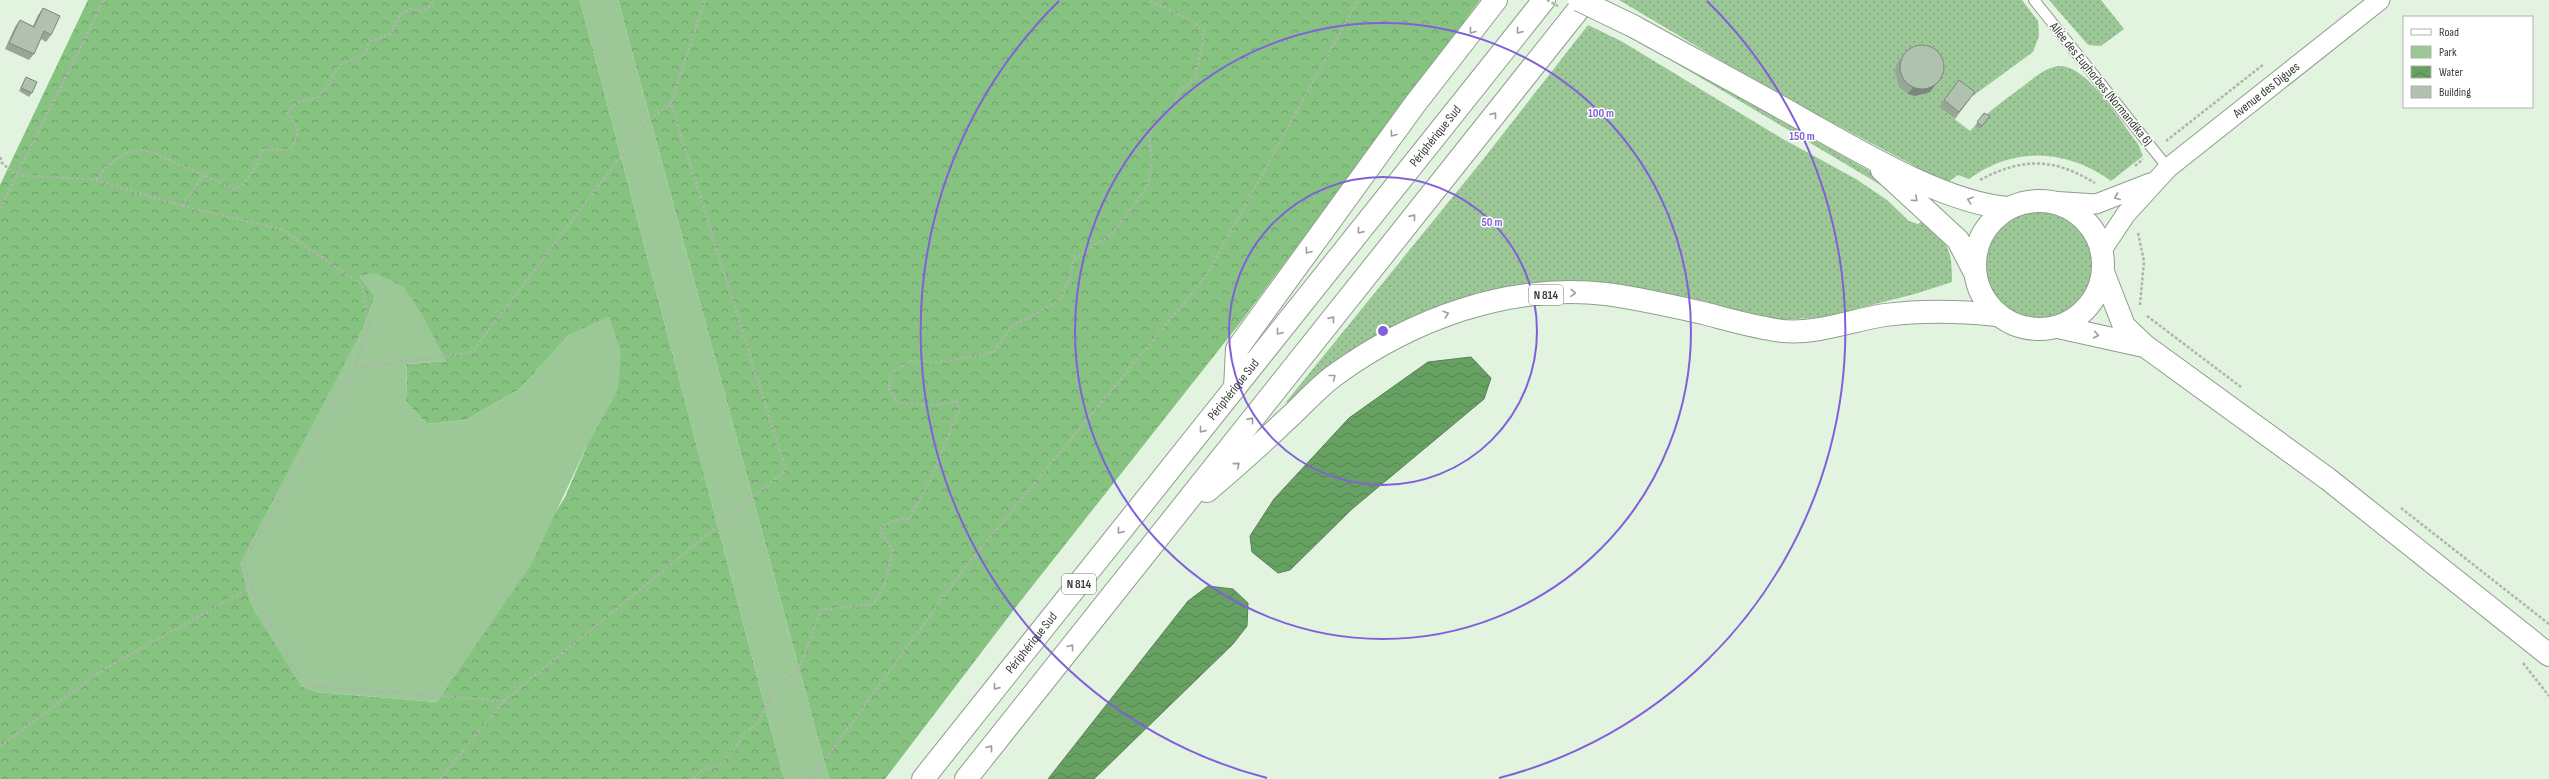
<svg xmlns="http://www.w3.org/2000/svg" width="2549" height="779" font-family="'Sofia Sans Condensed',sans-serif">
	<defs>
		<pattern id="grass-dots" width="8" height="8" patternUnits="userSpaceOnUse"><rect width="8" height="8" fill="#9cc898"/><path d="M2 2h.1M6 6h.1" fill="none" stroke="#80a47d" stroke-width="1.8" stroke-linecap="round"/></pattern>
		<pattern id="forest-crowns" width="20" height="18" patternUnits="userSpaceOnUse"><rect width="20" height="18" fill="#86c381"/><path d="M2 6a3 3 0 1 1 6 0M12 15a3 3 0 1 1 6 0" fill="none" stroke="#6ea06a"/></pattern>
		<pattern id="water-waves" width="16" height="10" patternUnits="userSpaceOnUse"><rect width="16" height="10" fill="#66a162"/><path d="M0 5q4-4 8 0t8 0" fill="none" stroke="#558552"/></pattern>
	</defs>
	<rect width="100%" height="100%" fill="#e2f3e0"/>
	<!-- grass -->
	<path fill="url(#grass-dots)" d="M1619,0h403l16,21 1,15 -6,16 -63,46 -31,9 31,24c17,-19 32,-29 52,-44 11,-8 25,-22 40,-21 28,3 59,56 76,78l5,12 -32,25c-44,-32 -98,-35 -142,-2l-11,-4 -11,8 -177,-93z
		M2049,0h52l23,29 -23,17 -13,-1z
		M1588,25l33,16 162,98 73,40 31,21 22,21 9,3 7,-5c23,26 27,28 27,63l-37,12 -91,23 -43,3 -110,-25 -74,-13 -49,3 -68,7 -56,20 -132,90h-6l195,-240z
		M1639,41l227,128 27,18 -4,3z
		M1986 266a54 54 0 1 1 108 0a54 54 0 1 1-108 0Z"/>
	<!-- forest -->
	<path fill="url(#forest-crowns)" fill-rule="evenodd" d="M88,0h492l204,779h-784v-594zM359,276l87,85 -39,3 -1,38 21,22 39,-4 54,-31 49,-54 18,111 -22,51 -128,205 -121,-10 -15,-6 45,-323 18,-37 11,-30z
		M618,0h862l-240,323 -221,280 -134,176h-56z"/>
	<!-- green -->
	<path fill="#9cc898" d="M580,0h38l211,779h-45z
		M375,273l29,14 19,29 23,45 -39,3 -1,38 21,22 39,-4 54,-31 49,-54 40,-19 12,36 -3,38 -31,56 -56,119 -94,137 -121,-10 -15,-6 -51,-82 -10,-41 124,-237 11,-30 -16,-20z"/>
	<!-- water -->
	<path fill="url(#water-waves)" stroke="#588355" d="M1471,357l20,21 -7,21 -132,110 -62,61 -12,3 -26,-21 -2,-16 24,-37 75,-81 79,-56z
		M1208,586l25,3 15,14 -1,23 -14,18 -139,135h-46l140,-178z"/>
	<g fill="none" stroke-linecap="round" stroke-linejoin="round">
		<!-- service casing -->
		<g stroke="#8e9e8c" stroke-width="12">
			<path id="service" d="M2034,0l134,168"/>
		</g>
		<!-- minor casing -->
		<g stroke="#8e9e8c" stroke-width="21">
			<g id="minor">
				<path d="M2050,201l46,3 54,-21"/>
				<path id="s1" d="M2102,250l24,-36 42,-46 212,-168"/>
			</g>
		</g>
		<!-- secondary casing -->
		<g stroke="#8e9e8c" stroke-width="24">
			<path id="secondary" d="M1633,26c56,31 112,61 167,92 57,32 144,85 208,90
				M1882,170l76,70 16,31
				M1975 265a64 64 0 1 1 128 0a64 64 0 1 1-128 0Z
				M2103,272l21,54 21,20 183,133 221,176
				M2058,327l86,19"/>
		</g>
		<!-- trunk casing -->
		<g stroke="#8e9e8c" stroke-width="24">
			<g id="trunk">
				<path d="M1235,388l2,-39 178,-245 81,-104"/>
				<path d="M1207,491c26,-22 52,-45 77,-69 17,-15 33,-34 51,-47 77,-56 174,-92 271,-81 32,4 65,12 97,19 27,7 53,15 80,18 35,3 69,-11 102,-16 38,-5 75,-4 112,0"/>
				<path id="s2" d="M923,779l621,-779"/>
				<path d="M966,779l620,-779"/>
			</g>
		</g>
		<!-- path -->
		<path stroke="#a9b7a7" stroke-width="2.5" stroke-dasharray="3 2" stroke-linecap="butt" d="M2166,141l98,-77
			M0,157l2,6 14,12 80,5 86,26 99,23 81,56 7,42 -14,41
			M2135,166l8,-7
			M96,180c13,-18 29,-32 53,-29l86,38c15,-7 22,-24 27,-39h27l5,-6 4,-15 -10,-16c5,-14 18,-10 30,-17 11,-8 13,-21 22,-30 13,-11 22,0 29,-24l22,-8 8,-18 11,-7 13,2 9,-7 1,-4
			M1980,180c43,-23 74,-22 115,3
			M182,206l21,-30
			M0,209l104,-209
			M2138,233l6,28 -4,44
			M2147,316l94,71
			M2401,508l148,116
			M2523,663l26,33
			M504,701l-190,-15 -17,-13 -41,-74 -13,-36 112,-195 117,-16 175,-230 24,-19
			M0,746l106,-78 146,-81
			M440,779l64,-78 282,-231 -115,-367 34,-103
			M694,779l7,-8 17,-5 14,-13 12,-20 14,-9 14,-32 11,-11 15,-10 23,-61 52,-6 12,-20 8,-33 -11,-17 -1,-7 15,-7 14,-2 21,-39 28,-69 -3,-9 -19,4 -38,-2 -11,-15 4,-15 18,-12 28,2 56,-11 17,-25 49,-27 10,-22 3,-18 40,-27 35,-48 4,-24 -3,-26 8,-14 16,-15 4,-12 18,-16 10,-47 -11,-9 -45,-22
			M811,779l155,-213 241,-291 151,-275"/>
		<!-- service -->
		<use href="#service" stroke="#fff" stroke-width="10"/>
		<!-- minor -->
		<use href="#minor" stroke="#fff" stroke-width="19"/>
		<!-- secondary -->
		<use href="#secondary" stroke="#fff" stroke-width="22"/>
		<!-- trunk -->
		<use href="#trunk" stroke="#fff" stroke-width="22"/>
		<!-- secondary-bridge casing -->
		<g stroke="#8e9e8c" stroke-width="24" stroke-linecap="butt">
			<path id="secondary-bridge" d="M1579,0l54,26"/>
		</g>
		<!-- path-bridge -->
		<path stroke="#a9b7a7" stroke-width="2.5" stroke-dasharray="3 2" stroke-linecap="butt" d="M1547,0l11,6"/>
		<!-- secondary-bridge -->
		<use href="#secondary-bridge" stroke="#fff" stroke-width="22"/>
	</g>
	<!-- wall -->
	<path fill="#97a696" d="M43,8l8,27 -5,7 -5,-3 -7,15 -5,6 -24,-11 10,-22 5,-7 13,6 5,-11z
		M1901,58l41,18 -12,16 -15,4 -7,-2 -9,-7 -4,-15 1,-7z
		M26,77l6,16 -3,4 -10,-6z
		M1975,92l-20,27 -16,-12 5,-7z
		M1984,113l6,3 -10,13 -5,-3z"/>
	<!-- shaded-wall -->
	<path fill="#7b877a" d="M1942,76l-12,16 -15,4 -7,-2 5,-7z"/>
	<!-- building -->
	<path fill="#b0c1af" stroke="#7b877a" d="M43,8l17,8 -9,19 -7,-4 -10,23 -25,-11 11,-23 14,7z
		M1900 67a22 22 0 1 1 44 0a22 22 0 1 1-44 0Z
		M26,77l11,5 -5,11 -11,-5z
		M1959,80l16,12 -16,20 -15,-12z
		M1984,113l6,3 -8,10 -5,-4z"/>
	<!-- one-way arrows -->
	<defs><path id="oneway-chevron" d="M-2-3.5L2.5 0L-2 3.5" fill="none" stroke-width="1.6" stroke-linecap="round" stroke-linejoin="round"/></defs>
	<g stroke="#9b9e9a">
		<use href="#oneway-chevron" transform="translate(1472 31) rotate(128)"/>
		<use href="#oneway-chevron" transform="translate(1519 31) rotate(129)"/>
		<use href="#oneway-chevron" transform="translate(1494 115) rotate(-51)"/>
		<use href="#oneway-chevron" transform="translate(1393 134) rotate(126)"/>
		<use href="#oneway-chevron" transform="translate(2117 197) rotate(158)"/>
		<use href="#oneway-chevron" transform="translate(1915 199) rotate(42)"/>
		<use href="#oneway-chevron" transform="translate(1970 200) rotate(-161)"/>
		<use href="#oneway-chevron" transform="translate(1413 217) rotate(-51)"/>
		<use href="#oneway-chevron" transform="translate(1360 231) rotate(129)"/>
		<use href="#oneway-chevron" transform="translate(1308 251) rotate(126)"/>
		<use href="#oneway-chevron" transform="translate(1573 293) rotate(2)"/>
		<use href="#oneway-chevron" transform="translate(1446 314) rotate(-17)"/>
		<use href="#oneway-chevron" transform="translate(1332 319) rotate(-51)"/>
		<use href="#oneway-chevron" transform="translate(1279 332) rotate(129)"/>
		<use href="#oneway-chevron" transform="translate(2096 335) rotate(12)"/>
		<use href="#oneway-chevron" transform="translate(1333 377) rotate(-39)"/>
		<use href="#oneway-chevron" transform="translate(1251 420) rotate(-51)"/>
		<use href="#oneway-chevron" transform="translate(1202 430) rotate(129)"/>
		<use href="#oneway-chevron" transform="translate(1237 465) rotate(-41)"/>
		<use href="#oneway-chevron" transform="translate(1120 531) rotate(129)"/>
		<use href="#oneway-chevron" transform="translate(1071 647) rotate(-52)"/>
		<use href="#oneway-chevron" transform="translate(996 687) rotate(129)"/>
		<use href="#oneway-chevron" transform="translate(990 748) rotate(-52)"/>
	</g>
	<!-- distance rings -->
	<g fill="none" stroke="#8260db" stroke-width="2">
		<circle cx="1383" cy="331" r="154"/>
		<circle cx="1383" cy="331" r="308"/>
		<path d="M1267 778A462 462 0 0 1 1059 1M1707 1A462 462 0 0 1 1499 778"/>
	</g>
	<g text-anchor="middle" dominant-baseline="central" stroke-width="3" stroke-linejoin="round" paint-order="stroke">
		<!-- shield labels -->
		<g fill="#fff" stroke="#737872" stroke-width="1">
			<rect x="1529" y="285" width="34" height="20" rx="3"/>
			<rect x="1062" y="574" width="34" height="20" rx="3"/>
		</g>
		<g font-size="12" font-weight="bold" fill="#373e36">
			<text x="1546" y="295">N 814</text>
			<text x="1079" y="584">N 814</text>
		</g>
		<!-- street labels -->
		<g font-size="13" fill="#373e36" stroke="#fff">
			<text transform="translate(2101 84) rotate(51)">Allée des Euphorbes (Normandika 6)</text>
			<text stroke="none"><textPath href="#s1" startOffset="231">Avenue des Digues</textPath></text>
			<text stroke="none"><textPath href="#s2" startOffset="822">Périphérique Sud</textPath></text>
			<text stroke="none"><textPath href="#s2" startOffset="498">Périphérique Sud</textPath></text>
			<text stroke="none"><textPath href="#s2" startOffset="174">Périphérique Sud</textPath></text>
		</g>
	</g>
	<circle cx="1383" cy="331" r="6" fill="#8260db" stroke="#fff" stroke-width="2"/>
	<g font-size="12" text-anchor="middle" font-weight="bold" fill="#8260db" stroke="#fff" stroke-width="3" stroke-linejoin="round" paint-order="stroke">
		<text x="1601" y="117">100 m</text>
		<text x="1802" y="140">150 m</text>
		<text x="1492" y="226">50 m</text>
	</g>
	<!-- legend -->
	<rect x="2403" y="16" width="130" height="92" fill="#ffffff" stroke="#afb2af"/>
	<rect x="2411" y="29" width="20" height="6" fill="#ffffff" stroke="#afb2af"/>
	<text x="2439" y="36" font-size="12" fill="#373e36">Road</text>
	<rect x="2411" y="46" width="20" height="12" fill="#9cc898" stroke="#afb2af"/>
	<text x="2439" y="56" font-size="12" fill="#373e36">Park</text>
	<rect x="2411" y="66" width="20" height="12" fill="url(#water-waves)" stroke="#afb2af"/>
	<text x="2439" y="76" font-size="12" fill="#373e36">Water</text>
	<rect x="2411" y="86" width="20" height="12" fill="#b0c1af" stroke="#afb2af"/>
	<text x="2439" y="96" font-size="12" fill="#373e36">Building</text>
</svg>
